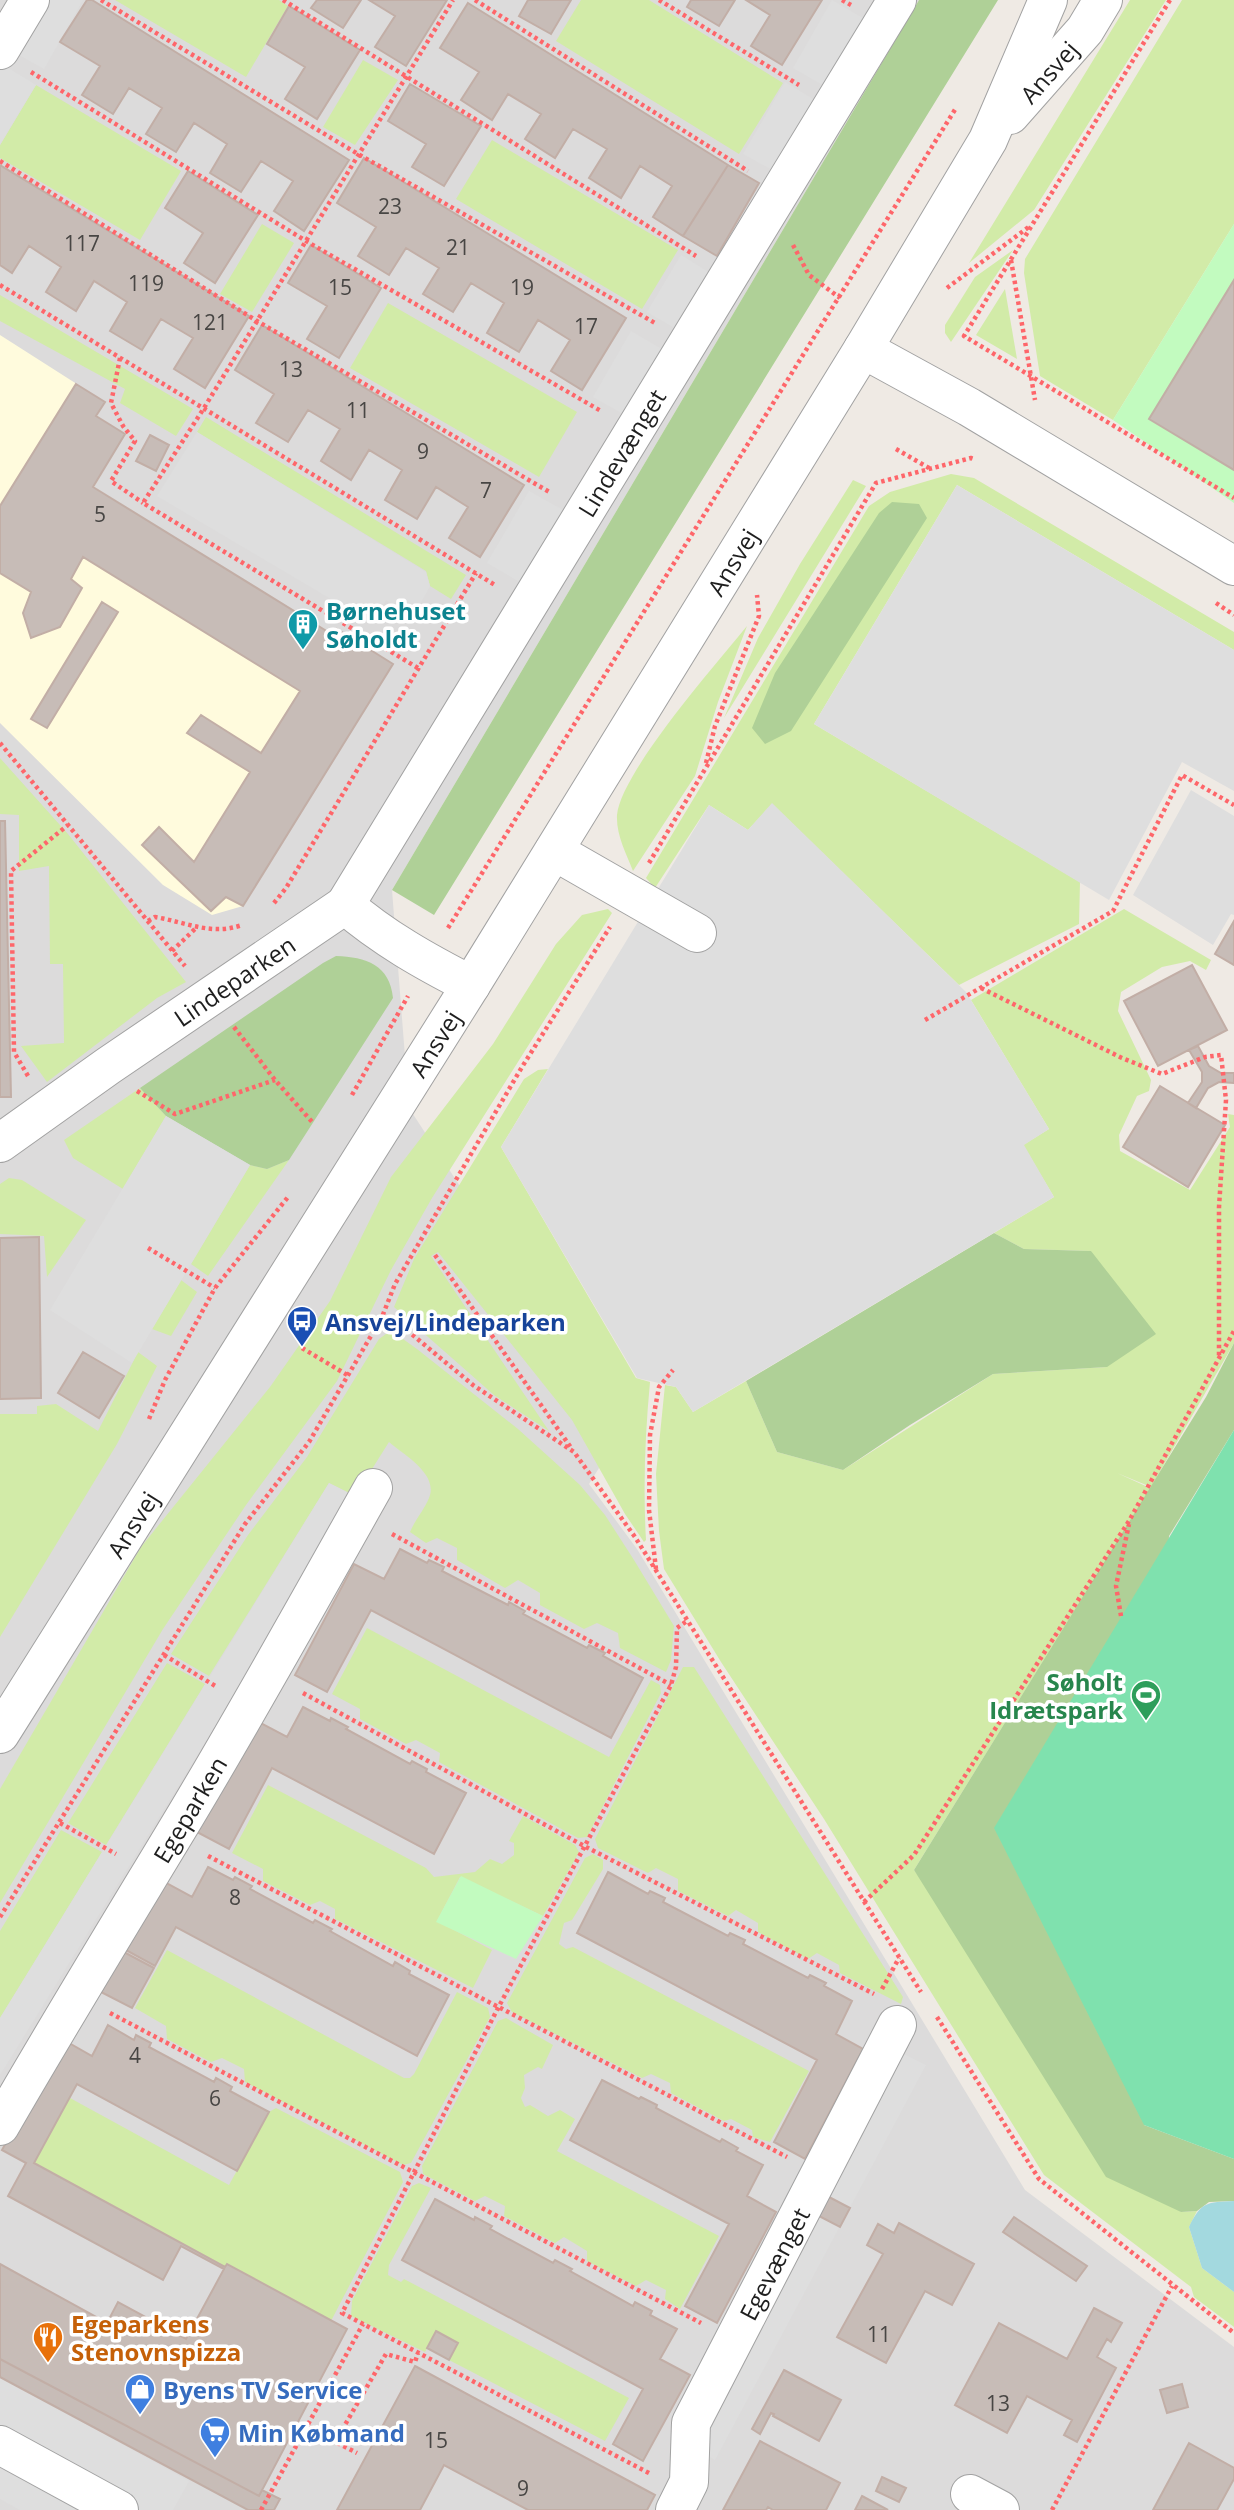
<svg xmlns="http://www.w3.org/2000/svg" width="1234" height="2510" font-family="'Open Sans',sans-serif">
	<rect width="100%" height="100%" fill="#efeae4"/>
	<!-- residential -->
	<path fill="#dcdbdb" d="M0,0h919l-527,890 17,218 159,244 31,116 -10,16 48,65 388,641 209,157v163h-1234z"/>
	<!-- education -->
	<path fill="#fffbdd" d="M0,335l105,67 -8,14 28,18 -31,53 239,148 4,-6 56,35 -150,242 -31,9 -49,-30 -163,-162z"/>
	<!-- grass -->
	<path fill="#d2eba8" d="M115,0h164l9,6 -42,71z
		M581,0h68l134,83 -44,71 -183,-113z
		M1130,0h36l-132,210 -65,53z
		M1182,0h52v224l-121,196 -73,-44 -16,-103 1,-14z
		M363,60l35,20 -43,65 -32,-18z
		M36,85l145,86 -41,69 -140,-82v-13z
		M492,140l186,110 -36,59 -186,-110z
		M262,224l32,19 -42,69 -32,-18z
		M1013,250l-62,92 -6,-9v-8l30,-48z
		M1005,289l12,70 -41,-24z
		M0,295l193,114 -17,27 -56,-33 5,-14 -125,-68z
		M388,303l189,109 -38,65 -189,-109z
		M206,417l260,158 -15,24 -21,-13 -4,-15 -229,-139z
		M951,474l23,4 260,154v18l-277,-165 -143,239 266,158 -1,42 -120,61 -187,-181 -24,26 -39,-25 -54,83 -9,-10 223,-372 21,-14z
		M853,480l13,6 -142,232 34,-80 42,-74z
		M747,626l-29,76 -23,74 -62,95c-7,-18 -17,-36 -16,-56 4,-43 100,-152 130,-189z
		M0,758l68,76 118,148 -29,16 -110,84 -26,-36 43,-3 -1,-79h-13l-1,-98 -30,5v-56l-19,-1z
		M608,909l4,4 -180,285 -41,72 -54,111 -91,124 -83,124 -163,274v-114l141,-242 129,-160 60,-86 61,-124 102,-133 63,-100 26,-29z
		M1124,909l87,51 -5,10 -16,-9 -28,6 -41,25 -3,19 33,69 -2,11 -12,5 -18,39 1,16 70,39 40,-63 -2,-13 6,1v228l-83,144 -34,-14 33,15 -236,382 267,342 16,-1 -8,16 13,41 32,24v35l-40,-30 -3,-10 -147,-112 -220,-356 -103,-157 -57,-93 -5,-38 -3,-57 9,-89 11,2 17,25 53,-31 31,71 66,18 150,-96 114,-7 -16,-116 -67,-2 -30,-16 60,-36 -31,-52 26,-16 -78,-129z
		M548,1069l-47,78 135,231 14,4c-5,53 -7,105 -4,158l-2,2 -19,-28 -53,-94 -134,-168 -7,4 118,175 -55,-36 -100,-88 20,-48 110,-180 14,-9z
		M140,1088l26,28 -43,73 -50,-31 -9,-18z
		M289,1160l-81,116 -17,-12 59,-99 17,4z
		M9,1178l13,2 64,40 -39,57 -3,-41 -44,-2v-50z
		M181,1280l16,12 -26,44 -19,-7z
		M386,1334h10l21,15 101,80 62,56 25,30 29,45 40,66 -3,34 -5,12 -46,-24 -2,-15 -21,-10 -13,6 -44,-24v-12l-22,-13 -13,8 -48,-28v-12l-20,-10 -11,5 -16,-11c5,-12 14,-22 19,-34 10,-24 -25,-43 -40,-56l-34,54 -26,-13 -120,193 -38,-22 77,-119 59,-78 72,-118z
		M138,1352l19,14 -40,78 -117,193v-223h37v-8l19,-2 42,27z
		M367,1628l242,129 42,-77 9,5 1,8 -74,144 -9,1 -139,-76 1,-9 -24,-13 -10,4 -46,-25v-10l-28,-15z
		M167,1663l38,21 -99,161 -38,-22z
		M683,1667h11l209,330 -2,7 -61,-31 -1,-8 -22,-12 -9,6 -50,-27v-9l-22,-13 -8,6 -50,-25v-12l-22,-11 -8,5 -50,-25 -3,-9z
		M268,1785l158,83 8,9 41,-5 15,-13 12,5 12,-9v-12l-5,-2 14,-25 52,29 4,7 -36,64 -83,-39 -23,44 55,29 -19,38 -138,-69v-10l-15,-8 -10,4 -47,-24v-12l-31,-16z
		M61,1830l41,22 -102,166v-87z
		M593,1854l10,6v9l-31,51 -8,3 -5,21 7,5 7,-2 236,124 -39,71 -17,-5 -1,-7 -21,-11 -7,2 -53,-28 -1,-10 -19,-9 -9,4 -130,-66 -5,-9 78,-145z
		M167,1950l237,128h6l4,-4 43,-82 31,16 2,9 -79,146 -8,2 -158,-83 -1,-13 -22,-11 -11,4 -44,-23 -1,-13 -31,-18z
		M506,2018l47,27 -11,24 -4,-2 -14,8 1,13 -4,10 4,9 5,-2 18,11 12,-6 15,9 -18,32 162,85 -39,73 -15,-10 1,-9 -20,-10 -10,6 -49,-25v-10l-23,-14 -9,6 -51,-27 1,-10 -20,-10 -10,5 -52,-27 -1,-8 76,-145z
		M70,2098l159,87 40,-73 7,-4 124,64 3,10 -72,139 -104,-57 -2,3 -191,-104z
		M419,2183l12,5 -42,77 -1,10 13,7 3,-3 225,119 -24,43 -156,-81 9,-17 -21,-12 -12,21 -74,-36 1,-15 60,-115z"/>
	<!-- forest -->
	<path fill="#afd097" d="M919,0h79l-564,915 -42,-25z
		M892,502l27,2 8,14 -136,213 -26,13 -13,-16 23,-55 104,-160z
		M336,956c30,1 54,9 57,42l-104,162 -22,9 -17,-4 -84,-49 -26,-28 183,-125z
		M994,1233l30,16 67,2 65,83 -49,33 -114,7 -83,51 -67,45 -66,-18 -31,-71z
		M1234,1343v87l-65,106 -25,589 90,34v42l-25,1 -12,9 -16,1 -75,-35 -192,-307 292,-473z"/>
	<!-- park -->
	<path fill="#c2fbbf" d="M1234,224v279l-121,-83z
		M461,1876l82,40 -27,43 -80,-37z"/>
	<!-- pitch -->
	<path fill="#7fe1ae" d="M1234,1430v729l-90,-34 -150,-297z"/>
	<!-- parking -->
	<path fill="#dedede" d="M30,0h53l-39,69 -41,-23z
		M832,0l48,28 -40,67 -47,-27z
		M0,63l36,22 -36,60z
		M785,82l46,28 -42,69 -46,-25z
		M681,255l45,28 -34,55 -45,-26z
		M631,331l48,28 -40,64 -46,-26z
		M197,432l229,140 4,14 -17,31 -27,-17 -13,24 -216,-128z
		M957,485l277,165v141l-52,-29 -73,138 -295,-176z
		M529,491l52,29 -44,72 -50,-29z
		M1191,790l43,26v99l-3,-1 -18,31 -80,-50z
		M772,803l194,189 83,137 -25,16 30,52 -361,215 -17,-25 -39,-9 -136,-231 208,-342 39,25z
		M166,1116l84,49 -118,198 -82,-53z
		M329,1483l26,13 -33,57 -322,522v-57z
		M902,2053l24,12 -211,395 -24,-13z
		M0,2377l189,104 -16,29h-153l-20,-11z"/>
	<!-- water -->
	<path fill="#a3d9df" d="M1234,2201v91l-32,-24 -13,-41c12,-25 18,-25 45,-26z"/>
	<!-- building -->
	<path fill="#c7bcb7" stroke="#c2aea6" stroke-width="2" d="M87,0h5l257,160 -45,71 -30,-20 19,-30 -32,-20 -20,31 -31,-19 17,-29 -33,-21 -18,29 -30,-18 16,-26 -33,-20 -16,26 -31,-19 18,-29 -40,-24z
		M317,0h44l-18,28 -32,-20z
		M369,0h78l-41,66 -31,-19 20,-31z
		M528,0h43l-20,34 -32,-18z
		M691,0h44l-16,26 -32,-19z
		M746,0h76l-40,65 -31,-19 19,-31z
		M468,3l260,162 -45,71 -30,-19 19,-31 -32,-20 -19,32 -32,-20 18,-29 -34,-20 -18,29 -30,-19 16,-25 -33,-20 -16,26 -31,-20 18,-28 -39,-24z
		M289,6l71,44 -43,69 -32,-20 20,-32 -38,-23z
		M410,84l71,42 -37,60 -32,-19 14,-23 -38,-23z
		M364,158l262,160 -44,72 -31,-19 19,-31 -32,-20 -19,32 -32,-19 17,-30 -33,-20 -18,29 -30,-18 16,-26 -33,-20 -17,27 -31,-19 18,-29 -39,-24z
		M0,165l249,151 -44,72 -31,-19 19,-31 -32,-19 -19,31 -32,-19 17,-29 -33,-21 -18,30 -30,-19 15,-25 -32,-21 -17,27 -12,-8z
		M728,165l31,18 -42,73 -34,-20z
		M188,171l70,44 -43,68 -31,-20 19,-30 -38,-25z
		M311,245l70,43 -42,70 -32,-19 20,-33 -39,-23z
		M1234,280v190l-85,-51z
		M262,325l262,160 -44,72 -31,-19 19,-31 -32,-20 -19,32 -32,-19 17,-30 -33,-20 -18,30 -30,-19 19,-32 -32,-19 -20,32 -32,-19 18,-29 -39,-24z
		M76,384l29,18 -9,14 29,18 -32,53 240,148 4,-6 56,35 -150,242 -17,-9 -15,14 -69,-66 17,-18 35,35 56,-90 -63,-39 14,-18 60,38 39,-62 -217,-134 -12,22 11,9 -22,39 -29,11 -8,-25 8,-21 -31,-19v-67z
		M150,435l19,10 -13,26 -20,-10z
		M102,602l16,10 -71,116 -16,-9z
		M0,821h5l6,276h-11z
		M1234,921v44l-19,-11z
		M1192,965l35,65 -69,36 -34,-65z
		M1198,1046l11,20 12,7h13v10l-15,-1 -11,6 -12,20 -8,-5 14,-21v-10l-13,-22z
		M1160,1086l65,39 -37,62 -65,-40z
		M39,1237l2,161 -41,1v-161z
		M83,1352l41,24 -25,42 -41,-25z
		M400,1549l27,14 2,-3 15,7 -2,4 66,34 1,-3 16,9 -2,3 64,34 2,-3 16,8 -2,3 40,22 -32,60 -240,-128 -44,82 -32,-17 59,-111 30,15z
		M303,1707l27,14 1,-3 17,9 -2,2 64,35 2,-3 15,8 -1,3 40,21 -32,61 -162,-86 -43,81 -32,-17 60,-111 30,16z
		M208,1867l25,13 2,-3 17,9 -2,3 63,34 2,-3 17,9 -2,2 63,35 2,-4 15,9 -1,3 40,21 -32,61 -241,-129 -21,39 -31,-17 37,-69 31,17z
		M608,1872l40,22 2,-3 15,7 -2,4 65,34 2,-3 15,7 -2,4 65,34 2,-3 16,8 -2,3 28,15 -16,33 27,15 -58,110 -31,-17 43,-82 -240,-127z
		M122,1951l32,17 -22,40 -31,-16z
		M108,2025l26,15 2,-5 15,8 -2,4 65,35 2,-4 16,9 -2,4 39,21 -32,59 -160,-87 -43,79 191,104 2,-3 120,65 -88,167 -259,-137v-95l107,59 11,-21 68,37 38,-70 -43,-23 -18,34 -155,-84 18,-33 -24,-13 60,-111 30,17z
		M602,2080l37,19 2,-2 16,8 -1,3 64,34 2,-3 16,9 -2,3 27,14 -16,31 29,16 -59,111 -32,-17 44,-82 -159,-84z
		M829,2197l21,11 -10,19 -21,-11z
		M435,2199l39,21 1,-3 17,9 -2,3 63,34 2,-3 17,9 -2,2 63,35 2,-4 17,9 -2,4 27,14 -17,30 30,16 -47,86 -30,-17 30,-55 -241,-129z
		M1014,2217l73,49 -11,15 -73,-49z
		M899,2223l75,41 -22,41 -27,-14 -39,72 -49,-26 46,-83 -16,-9 11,-21 16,9z
		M1094,2308l28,15 -11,19 -4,-3 -10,18 19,11 -39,74 -13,-7 8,-15 -45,-24 -20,37 -52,-28 44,-82 68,36z
		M436,2331l22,12 -9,17 -22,-12z
		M0,2359l259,137 3,-6 18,9 -6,11h-26l-248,-133z
		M415,2366l240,129 -8,15h-119l-84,-45 -24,45h-83z
		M784,2370l57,30 -22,41 -46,-25 1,-2 -3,-1 -11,21 -8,-5z
		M1182,2384l6,23 -21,6 -7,-23z
		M760,2441l80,42 -14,27h-53l-5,-3 -2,3h-43z
		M1189,2443l45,25v11l-17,31h-64z
		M882,2477l24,11 -7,14 -23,-11z
		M862,2496l26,14h-33z"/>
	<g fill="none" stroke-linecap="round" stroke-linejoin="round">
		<!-- minor casing -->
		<g stroke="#a2a2a2" stroke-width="40">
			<g id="minor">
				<path d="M0,50l30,-50"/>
				<path id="s1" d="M1010,115l75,-85 18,-30"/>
				<path d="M863,349l106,58 265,159"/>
				<path d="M554,851l143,82"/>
				<path id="s2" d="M345,905l552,-905"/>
				<path id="s3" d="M0,1143l108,-77 237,-161c38,33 81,57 126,80"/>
				<path id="s4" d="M0,1734l471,-749 392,-636 125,-209 60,-140"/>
				<path id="s5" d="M0,2126c56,-97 114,-192 172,-288 70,-115 135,-233 201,-350"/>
				<path d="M0,2445l119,65"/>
				<path d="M970,2494l30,16"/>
				<path id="s6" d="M675,2510l14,-28 2,-59 206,-398"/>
			</g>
		</g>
		<!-- path -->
		<path stroke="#fe666a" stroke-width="4.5" stroke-dasharray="3.5 3.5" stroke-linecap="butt" d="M101,0l257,154 297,169
			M283,0l413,256
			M475,0l273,171
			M659,0l140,85
			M842,0l9,5
			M1170,0l-206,336 270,162
			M31,72l275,169 295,170
			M0,161l257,160 294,172
			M793,245l16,30 31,23
			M1011,260l24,140
			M0,285l495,300
			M947,288l83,-62
			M120,358l-9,45 12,23 12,15 -24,40 32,22
			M896,449l33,19
			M1216,603l18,12
			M418,668l-275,-165 61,-95 249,-408
			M0,743l185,223
			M706,763l9,-37 44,-110 -2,-21
			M649,863l227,-380 95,-25 3,1
			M274,903l12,-15 190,-315
			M148,921l7,-4c31,5 56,19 87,8
			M448,928l508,-820
			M172,951l24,-23
			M981,988l141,70 40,16 43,-17 16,-2 5,45 -7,107v149
			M925,1020l188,-109 69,-136 52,30
			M234,1027l41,53 39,44
			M28,1076l-14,-24 -3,-181 57,-46
			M137,1091l38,23 100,-34
			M352,1095l56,-99
			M148,1248l67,40
			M435,1255l137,194
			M382,1317l27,15 64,53 101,67 61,85 286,455
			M302,1348l47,28
			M149,1419l16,-39 50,-92 73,-91
			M392,1534l279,151
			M656,1569l-7,-59 1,-75 9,-48 14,-17
			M1121,1616l-5,-30 13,-62
			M164,1655l53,32
			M303,1693l283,154 288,147
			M60,1823l56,31
			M208,1856l579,301
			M864,1902l50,-47 215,-334 105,-190
			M0,1917l245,-393 64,-82 73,-125 13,-33 127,-217 88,-140
			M882,1989l17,-31
			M110,2013l591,310
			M937,2017l102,162 195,154
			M306,2427l51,26
			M335,2442l51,-88 29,8 3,-9
			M649,2473l-307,-160 156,-305 173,-323 5,-18 1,-39 10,-7
			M261,2510l102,-186
			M1052,2510l120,-224"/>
		<!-- minor -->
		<use href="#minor" stroke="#fff" stroke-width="38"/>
	</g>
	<!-- icons -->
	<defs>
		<g id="building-pin" transform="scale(1.575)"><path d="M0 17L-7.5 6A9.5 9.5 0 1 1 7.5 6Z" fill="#0f9aa8" stroke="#fff"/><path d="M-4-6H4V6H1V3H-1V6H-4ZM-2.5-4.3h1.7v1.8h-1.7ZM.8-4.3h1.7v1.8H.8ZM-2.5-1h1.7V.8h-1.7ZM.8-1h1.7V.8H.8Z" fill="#fff"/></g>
		<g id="bus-pin" transform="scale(1.575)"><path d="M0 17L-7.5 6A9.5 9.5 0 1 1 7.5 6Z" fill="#1a4fb4" stroke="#fff"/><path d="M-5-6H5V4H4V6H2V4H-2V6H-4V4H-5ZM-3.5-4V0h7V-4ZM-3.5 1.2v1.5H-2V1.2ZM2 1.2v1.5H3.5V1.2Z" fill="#fff"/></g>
		<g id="stadium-pin" transform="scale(1.575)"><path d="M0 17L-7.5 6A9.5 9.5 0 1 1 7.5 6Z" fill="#2e9e5b" stroke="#fff"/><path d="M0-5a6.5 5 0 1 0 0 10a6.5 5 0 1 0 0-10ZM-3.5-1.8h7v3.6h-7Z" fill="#fff"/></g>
		<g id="restaurant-pin" transform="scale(1.575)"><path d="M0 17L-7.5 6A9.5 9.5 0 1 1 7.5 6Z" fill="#e8710a" stroke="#fff"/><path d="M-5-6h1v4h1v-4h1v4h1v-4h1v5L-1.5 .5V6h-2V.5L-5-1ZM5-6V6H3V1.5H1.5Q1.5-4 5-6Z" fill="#fff"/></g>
		<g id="shop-pin" transform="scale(1.575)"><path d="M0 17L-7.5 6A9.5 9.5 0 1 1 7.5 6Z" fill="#3f7fe0" stroke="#fff"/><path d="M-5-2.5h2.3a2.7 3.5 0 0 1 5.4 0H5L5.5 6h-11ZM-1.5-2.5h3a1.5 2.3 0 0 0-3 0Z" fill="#fff"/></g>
		<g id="supermarket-pin" transform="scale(1.575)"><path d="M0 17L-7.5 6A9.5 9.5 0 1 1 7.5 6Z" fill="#3f7fe0" stroke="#fff"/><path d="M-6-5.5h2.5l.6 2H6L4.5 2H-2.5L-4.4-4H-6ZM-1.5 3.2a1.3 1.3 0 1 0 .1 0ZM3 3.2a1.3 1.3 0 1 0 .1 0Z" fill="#fff"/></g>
	</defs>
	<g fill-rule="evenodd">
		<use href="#building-pin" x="303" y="624"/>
		<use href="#bus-pin" x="302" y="1321"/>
		<use href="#stadium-pin" x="1146" y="1695"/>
		<use href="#restaurant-pin" x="48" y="2337"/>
		<use href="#shop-pin" x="140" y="2389"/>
		<use href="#supermarket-pin" x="215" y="2432"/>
	</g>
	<g text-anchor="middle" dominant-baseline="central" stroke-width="7" stroke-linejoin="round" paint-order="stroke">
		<!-- number labels -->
		<g font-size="21" fill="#484644">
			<text x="390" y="206">23</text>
			<text x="82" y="243">117</text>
			<text x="458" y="247">21</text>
			<text x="146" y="283">119</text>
			<text x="340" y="287">15</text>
			<text x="522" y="287">19</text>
			<text x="210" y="322">121</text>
			<text x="586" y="326">17</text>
			<text x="291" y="369">13</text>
			<text x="358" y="410">11</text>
			<text x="423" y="451">9</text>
			<text x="486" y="490">7</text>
			<text x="100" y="514">5</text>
			<text x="235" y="1897">8</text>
			<text x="135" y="2055">4</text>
			<text x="215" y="2098">6</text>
			<text x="879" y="2334">11</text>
			<text x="998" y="2403">13</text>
			<text x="436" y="2440">15</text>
			<text x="523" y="2488">9</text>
		</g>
		<!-- street labels -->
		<g font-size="24" fill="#1e1e1e" stroke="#fff">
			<text stroke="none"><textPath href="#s1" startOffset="58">Ansvej</textPath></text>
			<text stroke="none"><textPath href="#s2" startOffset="530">Lindevænget</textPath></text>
			<text stroke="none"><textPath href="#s4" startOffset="1382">Ansvej</textPath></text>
			<text stroke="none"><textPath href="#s3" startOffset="285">Lindeparken</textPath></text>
			<text stroke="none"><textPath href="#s4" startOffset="816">Ansvej</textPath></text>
			<text stroke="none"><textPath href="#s4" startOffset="248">Ansvej</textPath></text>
			<text stroke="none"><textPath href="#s5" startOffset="369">Egeparken</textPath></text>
			<text stroke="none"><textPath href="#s6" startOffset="270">Egevænget</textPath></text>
		</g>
		<!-- culture labels -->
		<g font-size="24" font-weight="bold" fill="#0d838f" stroke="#fff" text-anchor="start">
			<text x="326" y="610">Børnehuset<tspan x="326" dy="28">Søholdt</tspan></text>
		</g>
		<!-- transit labels -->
		<g font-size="24" font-weight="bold" fill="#164399" stroke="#fff" text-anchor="start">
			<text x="325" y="1321">Ansvej/Lindeparken</text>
		</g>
		<!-- leisure labels -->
		<g font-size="24" font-weight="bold" fill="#27864d" stroke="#fff" text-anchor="end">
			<text x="1123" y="1681">Søholt<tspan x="1123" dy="28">Idrætspark</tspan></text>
		</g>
		<!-- food labels -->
		<g font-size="24" font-weight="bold" fill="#c56008" stroke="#fff" text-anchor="start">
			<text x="71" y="2323">Egeparkens<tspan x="71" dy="28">Stenovnspizza</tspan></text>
		</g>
		<!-- shop labels -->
		<g font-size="24" font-weight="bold" fill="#366cbe" stroke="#fff" text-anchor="start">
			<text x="163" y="2389">Byens TV Service</text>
			<text x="238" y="2432">Min Købmand</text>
		</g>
	</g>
</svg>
